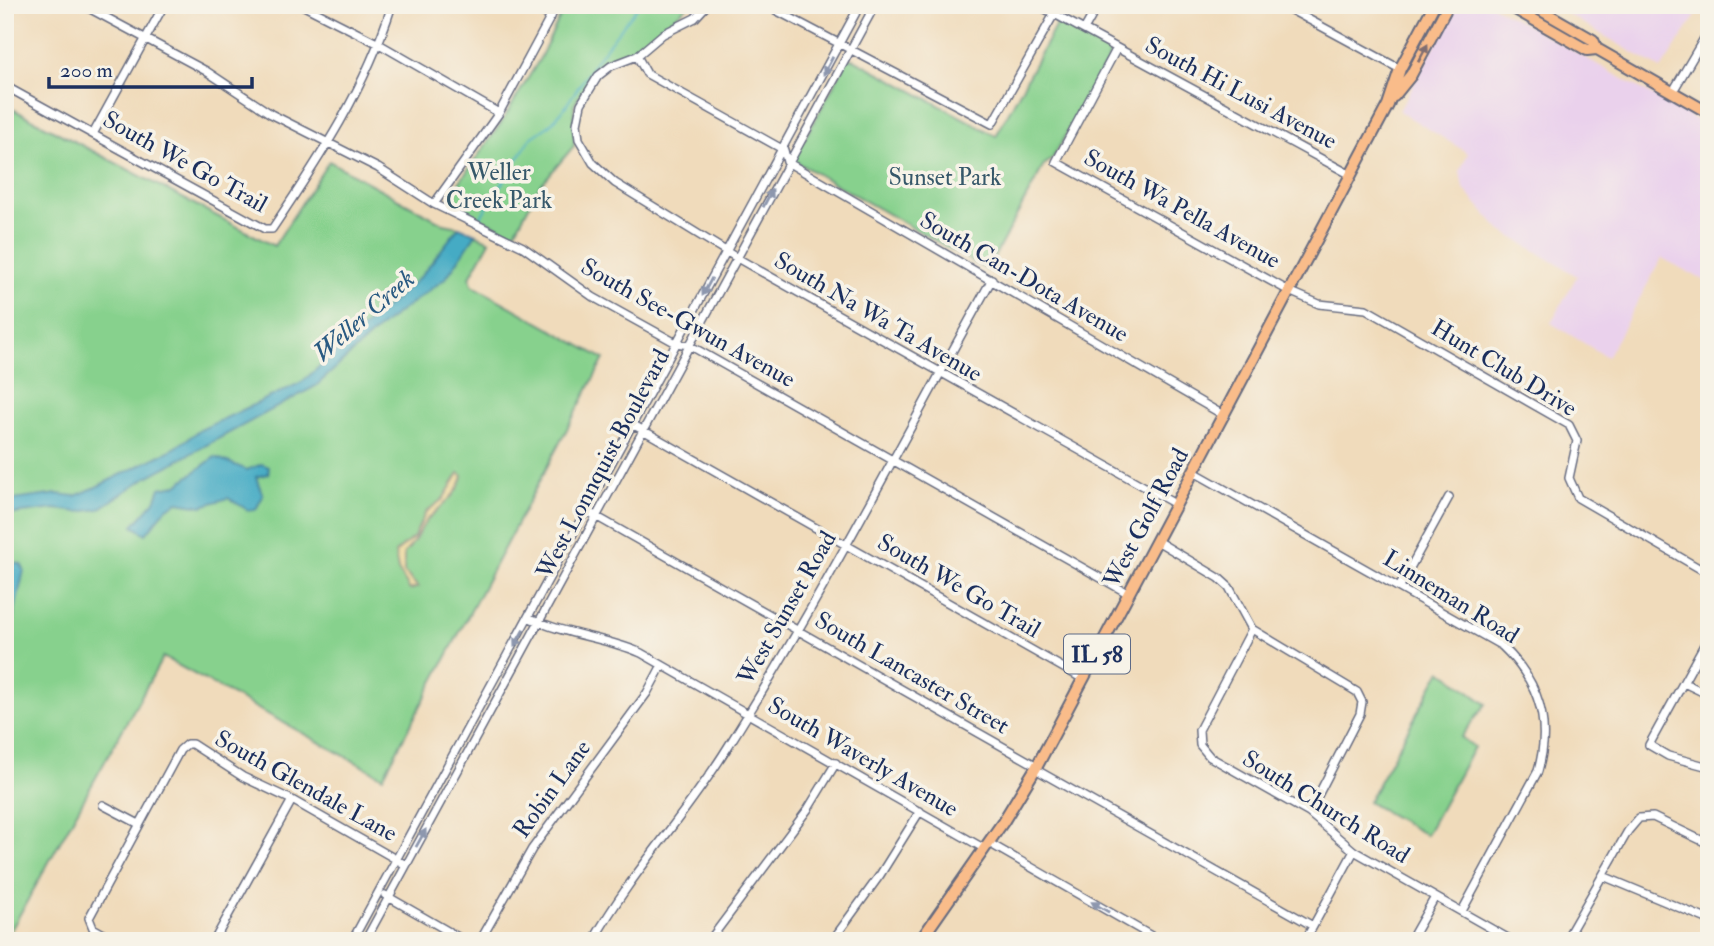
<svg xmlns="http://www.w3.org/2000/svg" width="1714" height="946" font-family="'IM FELL Double Pica',serif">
	<rect width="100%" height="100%" fill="#f7f3e8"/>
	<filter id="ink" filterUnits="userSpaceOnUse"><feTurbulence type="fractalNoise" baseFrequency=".0143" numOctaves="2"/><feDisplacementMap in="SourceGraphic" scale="14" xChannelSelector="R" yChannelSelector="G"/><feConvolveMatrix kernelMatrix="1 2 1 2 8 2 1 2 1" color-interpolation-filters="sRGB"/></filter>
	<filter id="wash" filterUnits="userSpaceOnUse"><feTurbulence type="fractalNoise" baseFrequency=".00686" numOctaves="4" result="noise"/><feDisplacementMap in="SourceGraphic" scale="28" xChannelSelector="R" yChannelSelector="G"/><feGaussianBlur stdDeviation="1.57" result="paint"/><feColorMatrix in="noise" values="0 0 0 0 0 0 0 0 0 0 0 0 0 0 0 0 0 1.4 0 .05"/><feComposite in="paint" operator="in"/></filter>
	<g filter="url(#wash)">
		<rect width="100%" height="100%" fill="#f0dbbb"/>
		<!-- built -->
		<path fill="#ead1ec" d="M1457,5h34l218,122v156l-47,-25 -55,99 -56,-34 26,-47 -78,-47 -36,-41 -3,-17 8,-18 -69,-42z
			M1552,5h151l-42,64z"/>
		<!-- green -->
		<path fill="#87d18d" stroke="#518076" stroke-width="2" d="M566,5h123l-48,41 -34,15 -16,15 -17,29v41l-35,41 -25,47 -56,-26 -9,-11 52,-74 38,-63z
			M1057,23h6l45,24 2,9 -57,102 -9,7 -57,105 -194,-110 55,-101h6l142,77z
			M5,105l269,141 55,-85 115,63 15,3 31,14 -20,36 2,8 132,74 -221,418 -220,-120 -158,284z
			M1441,670l45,34 -25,33 13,10 -48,88 -58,-33z"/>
		<!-- sand -->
		<path fill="#eeda9e" stroke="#84847e" stroke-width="2" d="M459,473l4,3c-5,20 -23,30 -36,44 -8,10 -12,24 -23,33v19l14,15 -8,3 -12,-20 -3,-17 19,-16 12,-25 17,-13z"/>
		<!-- water -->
		<path fill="#44abc4" stroke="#306d91" stroke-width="2" d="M459,227l17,7 -30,44 -60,44 -70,64 -169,91 -48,32 -21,3 -23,-3 -50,6v-14l52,-7 18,2 19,-8 81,-40 25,-18 102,-48 119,-106z
			M215,457l32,13 15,-6 7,3 -1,7 -12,3 7,19 -7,13 -8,1 -20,-12 -26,8 -24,-4 -11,6 -21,26 -13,-8 22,-25 5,-13 17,-3z
			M5,561l16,3 3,6 -19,85z"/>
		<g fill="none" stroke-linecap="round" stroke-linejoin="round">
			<!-- stream -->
			<path stroke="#44abc4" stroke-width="2" d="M478,221l53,-83 19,-13 13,-15 37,-55 39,-50"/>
		</g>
	</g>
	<g filter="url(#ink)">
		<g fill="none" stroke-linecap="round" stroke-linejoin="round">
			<!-- minor casing -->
			<g stroke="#666b7f" stroke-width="10">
				<path id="minor" d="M83,5l123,66 65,43 107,54 56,36 89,43 70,50 83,46 13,2 440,249
					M302,5l77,39 120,69
					M531,5l20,12
					M707,5l-12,13 -32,16 -26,22 -26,10 -13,10 -17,28 -4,20 2,15 14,24 22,20 122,75 440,247
					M766,5l226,119 62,-110
					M1038,5l313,170
					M1282,5l118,64
					M1084,30l14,-25
					M1117,48l-61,114 233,129 30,13 47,5 203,116 8,16 -8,37 9,20 131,76
					M637,56l10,18 137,76 3,12 438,254
					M5,86l260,143h7c49,-73 93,-139 120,-224
					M1672,93l37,-63
					M93,134l71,-129
					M434,204l65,-91 58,-108
					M632,424l451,255
					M1194,472l308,174c37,35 50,76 36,125l-76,140
					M585,510l452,256
					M1157,541l62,37 10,9 23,42 105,63 5,10 -2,12 -51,99
					M1400,586l49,-89
					M530,618c38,18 75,19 111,35l344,196
					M1252,629l-53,101 1,15 10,12 99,56 45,38 159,90
					M1709,636l-60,109 19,11 41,11
					M1684,683l25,12
					M1035,769l278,157
					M103,805l36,19
					M989,843l171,98
					M1603,876l106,44
					M385,895l80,46
					M116,941l-23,-13 -4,-10 91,-168 7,-6h5l51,33 49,23 114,65
					M214,941l78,-141
					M352,941l508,-936
					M365,941l510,-936
					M480,941l52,-92 115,-156 15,-28
					M593,941c38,-68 92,-125 133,-191 96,-152 178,-313 266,-471
					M709,941l99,-132 28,-46
					M832,941l48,-66 40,-64
					M1305,941l49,-90
					M1410,941l25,-44
					M1565,941l63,-110 11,-13 14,-1 56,27"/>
			</g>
			<!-- primary casing -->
			<g stroke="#666b7f" stroke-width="14">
				<path id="primary" d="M1508,5l79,45 10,-1 112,64
					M1532,5l61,35 4,9
					M1394,96l17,-21 37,-70
					M920,941l83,-119 34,-56 351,-661 12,-36 34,-64"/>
			</g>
			<!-- minor -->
			<use href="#minor" stroke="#fff" stroke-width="7"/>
			<!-- primary -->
			<use href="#primary" stroke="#f9bc8a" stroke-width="10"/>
		</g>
		<!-- one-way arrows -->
		<defs><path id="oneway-solid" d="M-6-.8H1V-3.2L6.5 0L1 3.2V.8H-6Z" transform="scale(1.75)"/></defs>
		<use fill="#7f6e72" href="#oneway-solid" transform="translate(1423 53) rotate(-62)"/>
		<g fill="#8d97ae">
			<use href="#oneway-solid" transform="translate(828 66) rotate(118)"/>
			<use href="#oneway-solid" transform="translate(768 198) rotate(-62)"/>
			<use href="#oneway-solid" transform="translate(707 287) rotate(118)"/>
			<use href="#oneway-solid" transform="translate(519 638) rotate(119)"/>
			<use href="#oneway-solid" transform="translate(421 838) rotate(-61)"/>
			<use href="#oneway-solid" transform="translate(1100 907) rotate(-150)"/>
		</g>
	</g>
	<g text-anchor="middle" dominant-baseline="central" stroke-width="7" stroke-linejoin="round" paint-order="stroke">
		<!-- shield labels -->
		<rect fill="#f7f3e8" stroke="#5d6a87" stroke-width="2" x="1064" y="634.5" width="66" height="39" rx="5"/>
		<g font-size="23" font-weight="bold" fill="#1b2f5e">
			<text x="1097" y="654">IL 58</text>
		</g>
		<!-- street labels -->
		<g font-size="24" fill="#1b2f5e" stroke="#f7f3e8">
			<text transform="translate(1241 93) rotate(28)">South Hi Lusi Avenue</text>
			<text transform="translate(185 162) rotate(29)">South We Go Trail</text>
			<text transform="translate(1182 209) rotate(29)">South Wa Pella Avenue</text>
			<text transform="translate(1024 277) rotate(30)">South Can-Dota Avenue</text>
			<text transform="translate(878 317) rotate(30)">South Na Wa Ta Avenue</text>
			<text transform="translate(688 323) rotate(29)">South See-Gwun Avenue</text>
			<text transform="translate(1504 368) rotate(31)">Hunt Club Drive</text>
			<text transform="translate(603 464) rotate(-62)">West Lonnquist Boulevard</text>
			<text transform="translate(1146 518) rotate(-62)">West Golf Road</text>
			<text transform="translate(959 586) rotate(30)">South We Go Trail</text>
			<text transform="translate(1451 597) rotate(32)">Linneman Road</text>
			<text transform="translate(787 608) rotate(-60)">West Sunset Road</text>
			<text transform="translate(912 673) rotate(30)">South Lancaster Street</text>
			<text transform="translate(863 757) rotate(30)">South Waverly Avenue</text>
			<text transform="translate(306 786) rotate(29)">South Glendale Lane</text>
			<text transform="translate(552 789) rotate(-54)">Robin Lane</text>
			<text transform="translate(1326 807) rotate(32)">South Church Road</text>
		</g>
		<!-- park labels -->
		<g font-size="24" fill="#36586a" stroke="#f7f3e8">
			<text x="499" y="172">Weller<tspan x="499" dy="28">Creek Park</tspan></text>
			<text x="945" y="177">Sunset Park</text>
		</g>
		<!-- water labels -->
		<g font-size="26" font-style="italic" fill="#295a82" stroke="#f7f3e8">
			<text transform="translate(364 316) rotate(-41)">Weller Creek</text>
		</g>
	</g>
	<!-- margin -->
	<rect width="1714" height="946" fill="none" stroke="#f7f3e8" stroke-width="28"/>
	<!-- scale -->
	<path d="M49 77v10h203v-10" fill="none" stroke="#1b2f5e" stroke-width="3.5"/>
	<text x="60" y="77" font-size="21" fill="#1b2f5e" stroke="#f7f3e8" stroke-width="5" paint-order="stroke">200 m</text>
</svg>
